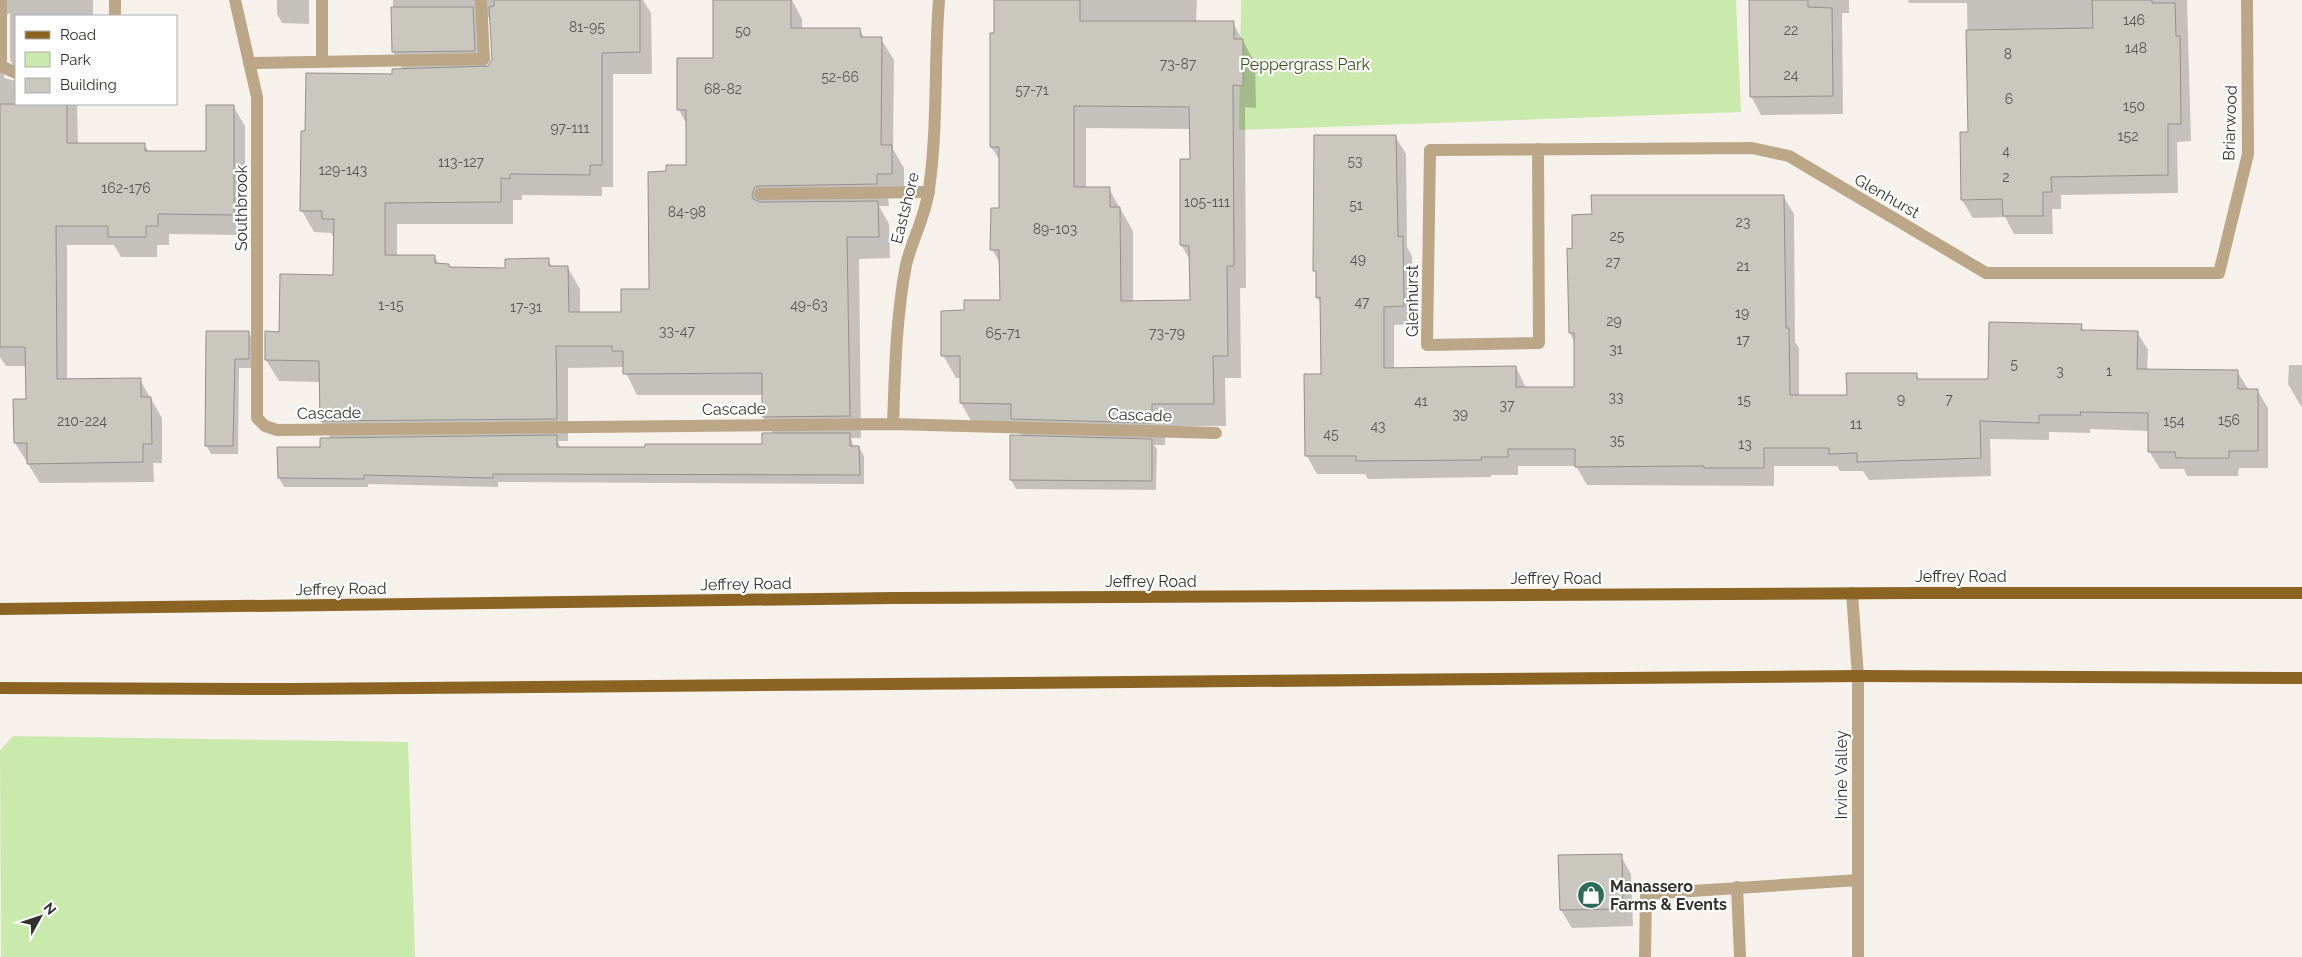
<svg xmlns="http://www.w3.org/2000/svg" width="2302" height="957" font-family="Raleway,sans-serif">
	<rect width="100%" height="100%" fill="#f6f2eb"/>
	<!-- green -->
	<path fill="#cae9ad" d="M1241,0h495l5,112 -502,18z
		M13,736l395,6 7,215h-414l-1,-207z"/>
	<!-- shadow -->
	<path fill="#0003" fill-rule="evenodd" d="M0,0h93v16h-77v55l-6,-11v-47l-5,3 -1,5v57l12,3v23h61l1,41 66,-1 5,8h59l25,-46 12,20v109l-76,-1v11h-12v12h-36l-7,-12h-47v135h73l22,38v45h-9l1,19 -114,1 -25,-40 12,-43 -1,-34h-20l-6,-9z
		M277,0h32v24l-27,-1 -5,-9z
		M393,0h250l8,13 1,61h-39v113h-11v9l-80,-1v5h-9v24h-116v32l38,1 4,8h9l2,3 57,1 41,-9 5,8h15l12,21v24h43l27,-23 17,-117 21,-7 -1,-41 -8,-15 35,-51 -1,-59h79l10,19v10l58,1 4,8 17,1 13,21 -1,89 11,19v28h-16l1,10h-10l10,18 1,34 -31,1 2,179h-10l3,10 5,-1 5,9v28l-366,-2v5l-130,-3v3h-84l-5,-9 42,-30 10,-9 -10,-18 -1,-39 -41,-1 -13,-21 14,-27 54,-57 1,-37 -4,-6 -17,-1 -12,-21 4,-79 97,-62 -10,-18zM491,14l2,45 -6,8 -2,-45zM623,367l14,28h126v22l11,18 -10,10 -203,4 -3,-8h10v-73z
		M995,0h202l-1,23h37l22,40 1,45 -11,-1 1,181h-6l1,90h-16l1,48h-61v19h-11l3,4 -1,41 -140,-1 -5,-9 11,-43 -6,-11h-42l-13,-23v-25h-5l-13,-23 22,-44 36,-9v-37l-9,-16 9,-39v-48l-10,-15zM1086,128l105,1v32l-10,84 10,16v41h-58v-71l-24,-42h-23z
		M1750,0h99v13h-7l1,101 -82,1 -10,-19z
		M1908,0h279l4,141 -14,1 1,51 -117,2v14h-9l1,25h-39l-9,-17 -32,1 -11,-18 7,-67 -2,-130h-58z
		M1395,136l11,18 1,93 5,9 1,68 -19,1v44l122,-2 10,21h49v-45l-5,-10 -1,-83 214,-54 11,18 1,128 4,6v48h49l68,-22 4,7 69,-1 92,-55 3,6 53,1 11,18 -1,20 90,1 11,18 9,1 11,18v60h-29l-1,8h-51l-3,-7h-24l-11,-18v-20l-59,-2v4l-41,-1v8l-59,-1 1,37 -122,4 -6,-9h-23l-3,-5h-63v20l-187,-1 -11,-19h-58v9h-27v2l-123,2 -3,-5h-48l-10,-18 16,-81 -1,-70 -5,-8v-23l-2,-4z
		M208,332h40l5,9v27h-14l-1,86h-27l-5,-9z
		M2289,365h13v43l-14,-24z
		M1621,856l10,18 2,52 -61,2 -11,-18z"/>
	<!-- building -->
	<path fill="#cac7bf" stroke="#939089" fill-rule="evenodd" d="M494,0h146v52l-38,1v112h-12v10l-80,-1v5l-9,-1v24l-116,1v52h50v8l14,1v3l56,1v-9l44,-1v8h19l1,46h52v-23h28l-1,-117 18,-1v-6h20v-55h-9v-52h36v-58h78v28h69l1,9h21l-1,108h11v29h-15v10l-117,2 -5,1 -3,7 1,5 7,3 118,-1 1,36h-32l3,179 -88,1v-44l-139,1v-23h-11v-5h-56l1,73 -237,2 -1,-60 -54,-1v-29l14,1 1,-58 53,1 1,-56h-12v-8h-22l1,-80h4l1,-58 86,1v-5l96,-3 4,-7 -3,-52 5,-1z
		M994,0h86v21h154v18h9v47l-10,-1 1,181h-7l1,90h-15l1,48h-62v19l-141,-4v-15l-51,-1v-47h-19v-45l23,-1v-10h36l-1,-50h-9l1,-42h8v-61h-9v-114h4zM1074,106l115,1 1,52h-10v86l9,1 1,54 -69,1 -1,-94h-10v-20h-36z
		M1749,0h59v7l24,1 1,88 -83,1z
		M2092,0h60v3h23l1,33h4l1,88h-13v51l-117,2 1,15h-9v24h-40l-1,-17 -41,1 -1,-68h8l-2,-102 127,-2z
		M391,7h82l2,44 -83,1z
		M0,104h67v39h78v8h61v-46h28v110l-76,-1v12h-12v11h-38v-11h-52l1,153 84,-1v19h10l1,47h-9v18l-116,2v-21h-13l-1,-44h13l-1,-52h-25z
		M1314,135h82l2,102 5,-1 1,70 -20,1v61l132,-2v21h58v-54h-5l-2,-85 5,1v-34l20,-1 -1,-19h193l2,133h3l1,67h57l-1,-22h71v6h71l1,-57 93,2 -1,6 57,1 -1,38 101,1v19h20v62h-29v7h-53l-1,-6h-27v-39l-68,-1 1,3h-42v8l-59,-2 1,37 -124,4v-9l-28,1v-6h-65v20h-60v-2l-129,1v-18h-67v8h-27l1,3 -126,1v-5h-51l-1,-82h17l-1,-77 -4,1v-27h-3z
		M206,331h43v28h-14l-2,87h-28z
		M762,433h88v13h9l1,29 -367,-1v4l-129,-3v4l-86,-1 -1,-31h43v-9l237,-3v12h88v-3h117z
		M1010,435l142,4v42l-142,-1z
		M1622,854l1,55 -63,1 -2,-55z"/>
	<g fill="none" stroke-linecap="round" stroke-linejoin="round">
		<!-- service -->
		<path stroke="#bba687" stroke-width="12" d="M1,0v66l15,7
			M115,0v16
			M322,62v-62
			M249,63l235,-4 -3,-59
			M760,194l169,-2
			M1737,887l3,70
			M1645,957l1,-63 212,-14"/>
		<!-- minor -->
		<path stroke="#bba687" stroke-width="12" d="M235,0l22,97v321l8,8 12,4 616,-6 323,9
			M1538,149l1,194 -112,2 3,-195 322,-2 37,8 197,117h233l29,-119 -1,-154
			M893,424c2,-53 3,-107 13,-159 6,-25 20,-50 23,-76 9,-63 5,-126 10,-189"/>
		<!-- tertiary -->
		<path stroke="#bba687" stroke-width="12" d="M1852,593l6,83v281"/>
		<!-- primary -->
		<path stroke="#8b6424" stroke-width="12" d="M0,609l895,-11 1023,-5h384
			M0,688l290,1 1568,-13 444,2"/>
	</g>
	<!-- icons -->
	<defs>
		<g id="shop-disc" transform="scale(1.4375)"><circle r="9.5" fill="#2e6c58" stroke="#fff"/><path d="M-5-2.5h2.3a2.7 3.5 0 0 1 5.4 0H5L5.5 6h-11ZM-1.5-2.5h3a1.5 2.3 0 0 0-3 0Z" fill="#fff"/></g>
	</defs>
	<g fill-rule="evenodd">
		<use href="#shop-disc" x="1591" y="895"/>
	</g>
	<g text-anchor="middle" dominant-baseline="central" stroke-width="4.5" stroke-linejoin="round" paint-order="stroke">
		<!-- number labels -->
		<g font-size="14" fill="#585652">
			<text x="2134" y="20">146</text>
			<text x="587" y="27">81-95</text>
			<text x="1791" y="30">22</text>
			<text x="743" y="31">50</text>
			<text x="2136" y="48">148</text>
			<text x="2008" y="54">8</text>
			<text x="1178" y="64">73-87</text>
			<text x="1791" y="75">24</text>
			<text x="840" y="77">52-66</text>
			<text x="723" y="89">68-82</text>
			<text x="1032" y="90">57-71</text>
			<text x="2009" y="99">6</text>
			<text x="2134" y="106">150</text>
			<text x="570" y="128">97-111</text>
			<text x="2128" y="136">152</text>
			<text x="2006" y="151">4</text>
			<text x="1355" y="161">53</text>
			<text x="461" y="162">113-127</text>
			<text x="343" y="170">129-143</text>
			<text x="2006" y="177">2</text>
			<text x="126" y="188">162-176</text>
			<text x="1207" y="202">105-111</text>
			<text x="1356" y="205">51</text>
			<text x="687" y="212">84-98</text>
			<text x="1743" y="222">23</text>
			<text x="1055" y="229">89-103</text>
			<text x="1617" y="236">25</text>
			<text x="1358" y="259">49</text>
			<text x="1613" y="262">27</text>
			<text x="1743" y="266">21</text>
			<text x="1362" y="302">47</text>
			<text x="391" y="305">1-15</text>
			<text x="809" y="305">49-63</text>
			<text x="526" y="307">17-31</text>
			<text x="1742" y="313">19</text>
			<text x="1614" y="321">29</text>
			<text x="677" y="331">33-47</text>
			<text x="1003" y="333">65-71</text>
			<text x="1167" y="333">73-79</text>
			<text x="1743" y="340">17</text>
			<text x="1616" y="349">31</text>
			<text x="2014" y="364">5</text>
			<text x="2060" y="371">3</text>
			<text x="2109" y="371">1</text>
			<text x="1616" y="397">33</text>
			<text x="1901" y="399">9</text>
			<text x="1949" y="399">7</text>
			<text x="1744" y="400">15</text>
			<text x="1421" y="401">41</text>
			<text x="1507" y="405">37</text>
			<text x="1460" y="414">39</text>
			<text x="2229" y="420">156</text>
			<text x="82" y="421">210-224</text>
			<text x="2174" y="421">154</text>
			<text x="1856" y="424">11</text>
			<text x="1378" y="426">43</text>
			<text x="1331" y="434">45</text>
			<text x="1617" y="440">35</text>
			<text x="1745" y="444">13</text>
		</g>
		<!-- park labels -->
		<g font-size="16" fill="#39511c" stroke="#fff">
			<text x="1305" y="64">Peppergrass Park</text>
		</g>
		<!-- street labels -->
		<g font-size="16" fill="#32312e" stroke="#fff">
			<text transform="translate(2230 123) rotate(-88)">Briarwood</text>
			<text transform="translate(1887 196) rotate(30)">Glenhurst</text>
			<text transform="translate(241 208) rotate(-90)">Southbrook</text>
			<text transform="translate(905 208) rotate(-76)">Eastshore</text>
			<text transform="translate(1412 301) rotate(-90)">Glenhurst</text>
			<text transform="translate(734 409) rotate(-1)">Cascade</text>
			<text transform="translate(329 413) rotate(-1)">Cascade</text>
			<text transform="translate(1140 415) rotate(2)">Cascade</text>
			<text x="1961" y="576">Jeffrey Road</text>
			<text x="1556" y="578">Jeffrey Road</text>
			<text x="1151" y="581">Jeffrey Road</text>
			<text transform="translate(746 584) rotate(-1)">Jeffrey Road</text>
			<text transform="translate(341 589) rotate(-1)">Jeffrey Road</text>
			<text transform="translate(1841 775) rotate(-90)">Irvine Valley</text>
		</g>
		<!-- poi labels -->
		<g font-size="16" font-weight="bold" fill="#32312e" stroke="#fff" text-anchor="start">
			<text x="1610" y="886">Manassero<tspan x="1610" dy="18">Farms &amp; Events</tspan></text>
		</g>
	</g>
	<!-- legend -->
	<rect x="15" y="15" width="162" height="90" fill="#ffffff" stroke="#adadab"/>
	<rect x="25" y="31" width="25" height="8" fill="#8b6424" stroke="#adadab"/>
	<text x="60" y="40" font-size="15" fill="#32312e">Road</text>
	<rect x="25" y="52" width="25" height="15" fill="#cae9ad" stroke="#adadab"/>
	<text x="60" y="65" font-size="15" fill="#32312e">Park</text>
	<rect x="25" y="78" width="25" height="15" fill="#cac7bf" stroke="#adadab"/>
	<text x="60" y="90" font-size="15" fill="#32312e">Building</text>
	<!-- north arrow -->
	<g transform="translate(40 917) rotate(50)" stroke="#ffffff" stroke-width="4" paint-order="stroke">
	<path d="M0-4L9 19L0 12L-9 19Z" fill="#32312e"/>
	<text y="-8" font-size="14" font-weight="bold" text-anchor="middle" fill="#32312e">N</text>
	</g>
</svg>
